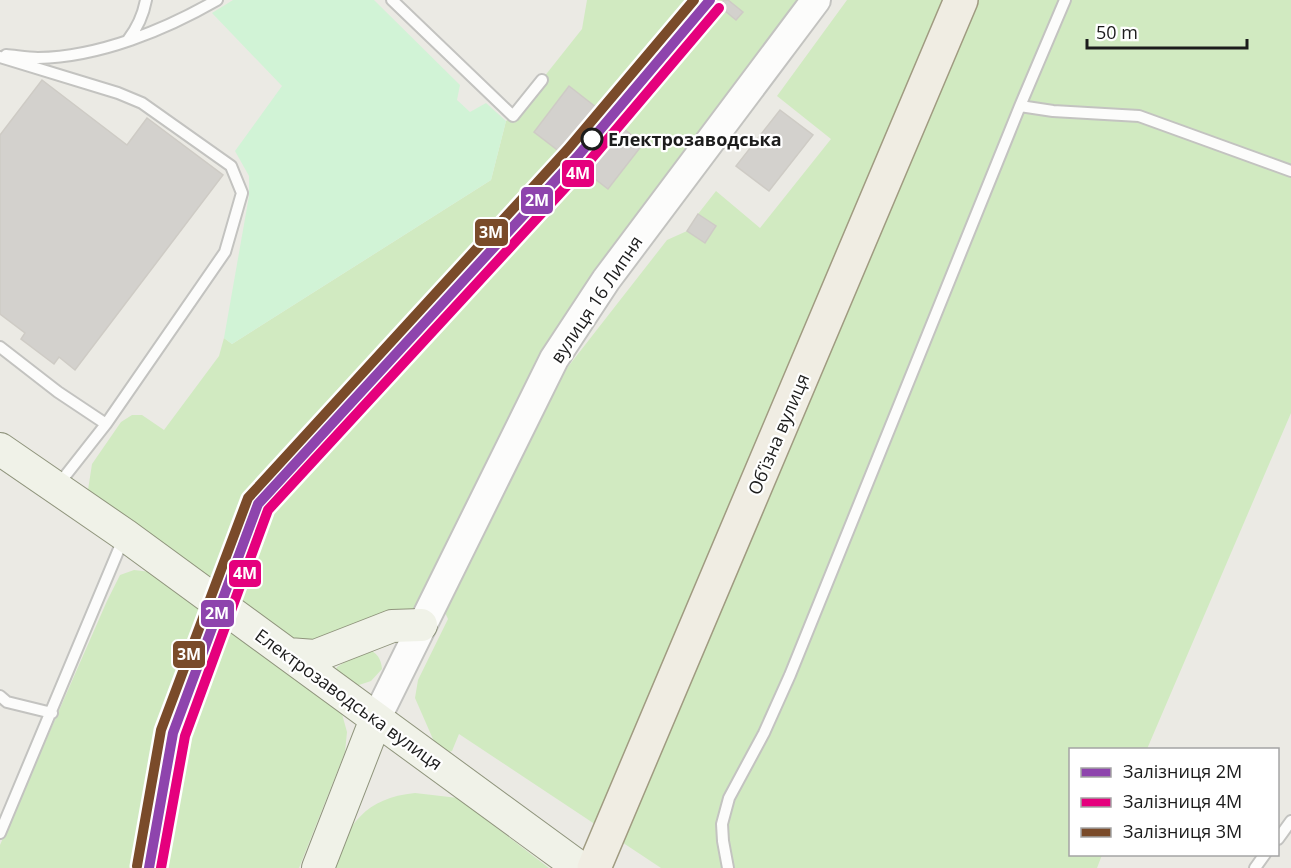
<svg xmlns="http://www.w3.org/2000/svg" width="1291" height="868" font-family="'Open Sans',sans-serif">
	<rect width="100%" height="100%" fill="#ebeae4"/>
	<!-- grass -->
	<path fill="#d1eac1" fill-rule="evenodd" d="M587,0h137l-5,7 17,13 -8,-20h76l-203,270 -184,339 -95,31 -32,3 -194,-141 -8,-12 4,-26 29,-42 11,-7h10l22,15 55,-74 5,-18 8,6 259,-164 15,-59 7,-5 69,-87zM569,86l74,58 -35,45 -74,-57z
		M847,0h444v413l-144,336 -77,1v104l32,1 -5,13h-436l-202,-134 -7,17 -6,2 -10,-7 -21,-48 3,-18 30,-61 -6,-13 118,-229 107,-137 20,-9 18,12 11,-17 -18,-12 18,-23 44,37 71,-89 -54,-43z
		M134,570l17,2 191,142 5,18 -2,20 -46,116h-299v-23l107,-244 13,-26z
		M366,649c11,3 15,9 16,20l-11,12 -15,5 -22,-12 3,-7z
		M415,793l43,5 91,70h-217c16,-44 33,-70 83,-75z"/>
	<!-- park -->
	<path fill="#d1f3d6" d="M233,0h141l86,85 -3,15 13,12 16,-9 20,18 -15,59 -259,164 -8,-6 25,-142v-20l-14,-25 47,-65 -70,-73z"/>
	<!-- building -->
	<path fill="#d3d1cd" stroke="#cecbc5" stroke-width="1.5" d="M724,0h4l15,12 -7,8 -17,-14z
		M42,80l85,65 20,-27 76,57 -148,195 -16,-13 -5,7 -33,-25 4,-6 -25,-19v-179z
		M569,86l74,58 -35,45 -74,-57z
		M780,110l33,25 -44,56 -33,-25z
		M698,214l18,12 -11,17 -18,-12z"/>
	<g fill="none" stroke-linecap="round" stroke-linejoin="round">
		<!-- service casing -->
		<g stroke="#c3c3c0" stroke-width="14">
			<path id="service" d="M392,0l121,116 29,-36
				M128,40c10,-13 15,-24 18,-40
				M6,55c11,1 22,3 32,3 61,-1 127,-28 179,-58
				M0,57l118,36 24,10 89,63 11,27 -17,59 -119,172 -48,61
				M1020,106l33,5 86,5 152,55
				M0,347l58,45 48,32
				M0,696l7,6 45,11
				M0,833l124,-296
				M1278,839l13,-18
				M728,868l-5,-27 -1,-17 7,-26 35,-65 26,-58 230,-569 45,-106
				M1255,868l10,-14"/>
		</g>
		<!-- tertiary casing -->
		<g stroke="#c3c3c0" stroke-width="32">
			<path id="tertiary" d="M376,719l178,-360 52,-79 210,-280"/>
		</g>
		<!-- secondary casing -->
		<g stroke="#8f947c" stroke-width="34">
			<path id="secondary" d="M0,449l125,86 455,333
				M288,654l27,2 77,-30 29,-1
				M318,868l58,-149"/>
		</g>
		<!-- primary casing -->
		<g stroke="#a09b81" stroke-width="36">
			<path id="primary" d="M594,868l367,-868"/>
		</g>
		<!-- service -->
		<use href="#service" stroke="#fcfcfb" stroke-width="10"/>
		<!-- tertiary -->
		<use href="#tertiary" stroke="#fcfcfb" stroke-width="28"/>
		<!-- secondary -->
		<use href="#secondary" stroke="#f0f2e8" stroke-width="32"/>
		<!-- primary -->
		<use href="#primary" stroke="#f0ede3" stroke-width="33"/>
		<!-- rail-1 casing -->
		<g stroke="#fff" stroke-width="15">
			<path id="rail-1" d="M149,868l24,-135 85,-229 319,-347 133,-157"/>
		</g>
		<!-- rail-2 casing -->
		<g stroke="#fff" stroke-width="15">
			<path id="rail-2" d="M161,868l24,-132 83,-226 318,-345 133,-157"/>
		</g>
		<!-- rail-3 casing -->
		<g stroke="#fff" stroke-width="15">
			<path id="rail-3" d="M137,866l24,-136 87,-232 320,-349 126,-149"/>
		</g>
		<!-- rail-1 -->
		<use href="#rail-1" stroke="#8e44ad" stroke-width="10"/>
		<!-- rail-2 -->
		<use href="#rail-2" stroke="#e5007d" stroke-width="10"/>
		<!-- rail-3 -->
		<use href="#rail-3" stroke="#7a4b2a" stroke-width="10"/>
	</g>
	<!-- markers -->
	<circle fill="#fff" stroke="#1c1c1c" stroke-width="3" cx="592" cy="139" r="10"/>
	<g text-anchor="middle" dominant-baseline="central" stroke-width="4.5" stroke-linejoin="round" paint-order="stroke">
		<!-- stop labels -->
		<g font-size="18" font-weight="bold" fill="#1c1c1c" stroke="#fff" text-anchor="start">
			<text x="608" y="139">Електрозаводська</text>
		</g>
		<!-- street labels -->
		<g font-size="18" fill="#1c1c1c" stroke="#fff">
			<text transform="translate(596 299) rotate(-56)">вулиця 16 Липня</text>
			<text transform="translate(778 434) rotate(-67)">Обʼїзна вулиця</text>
			<text transform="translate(349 699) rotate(36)">Електрозаводська вулиця</text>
		</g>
	</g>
	<g stroke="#fff" stroke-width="2">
		<rect x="561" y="159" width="34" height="29" rx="6" fill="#e5007d"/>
		<rect x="520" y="186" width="34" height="29" rx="6" fill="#8e44ad"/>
		<rect x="474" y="218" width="35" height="29" rx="6" fill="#7a4b2a"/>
		<rect x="228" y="559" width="34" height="29" rx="6" fill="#e5007d"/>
		<rect x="200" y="599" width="35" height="29" rx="6" fill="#8e44ad"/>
		<rect x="172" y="640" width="34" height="29" rx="6" fill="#7a4b2a"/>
	</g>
	<g font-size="16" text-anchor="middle" font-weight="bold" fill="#fff">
		<text x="578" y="179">4М</text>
		<text x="537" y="206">2М</text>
		<text x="491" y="238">3М</text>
		<text x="245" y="579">4М</text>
		<text x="217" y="619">2М</text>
		<text x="189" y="660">3М</text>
	</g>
	<!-- legend -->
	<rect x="1069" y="748" width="210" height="108" fill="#ffffff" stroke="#a4a4a4" stroke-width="1.5"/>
	<rect x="1081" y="768" width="30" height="9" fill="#8e44ad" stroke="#a4a4a4" stroke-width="1.5"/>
	<text x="1123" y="778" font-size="18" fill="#1c1c1c">Залізниця 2М</text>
	<rect x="1081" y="798" width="30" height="9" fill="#e5007d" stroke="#a4a4a4" stroke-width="1.5"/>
	<text x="1123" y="808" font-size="18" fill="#1c1c1c">Залізниця 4М</text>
	<rect x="1081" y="828" width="30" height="9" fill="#7a4b2a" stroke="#a4a4a4" stroke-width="1.5"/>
	<text x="1123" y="838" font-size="18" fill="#1c1c1c">Залізниця 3М</text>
	<!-- scale -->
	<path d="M1087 39v9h160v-9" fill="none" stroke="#1c1c1c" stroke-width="3"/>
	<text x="1096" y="39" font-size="18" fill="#1c1c1c" stroke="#ffffff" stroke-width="4.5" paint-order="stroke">50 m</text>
</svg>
